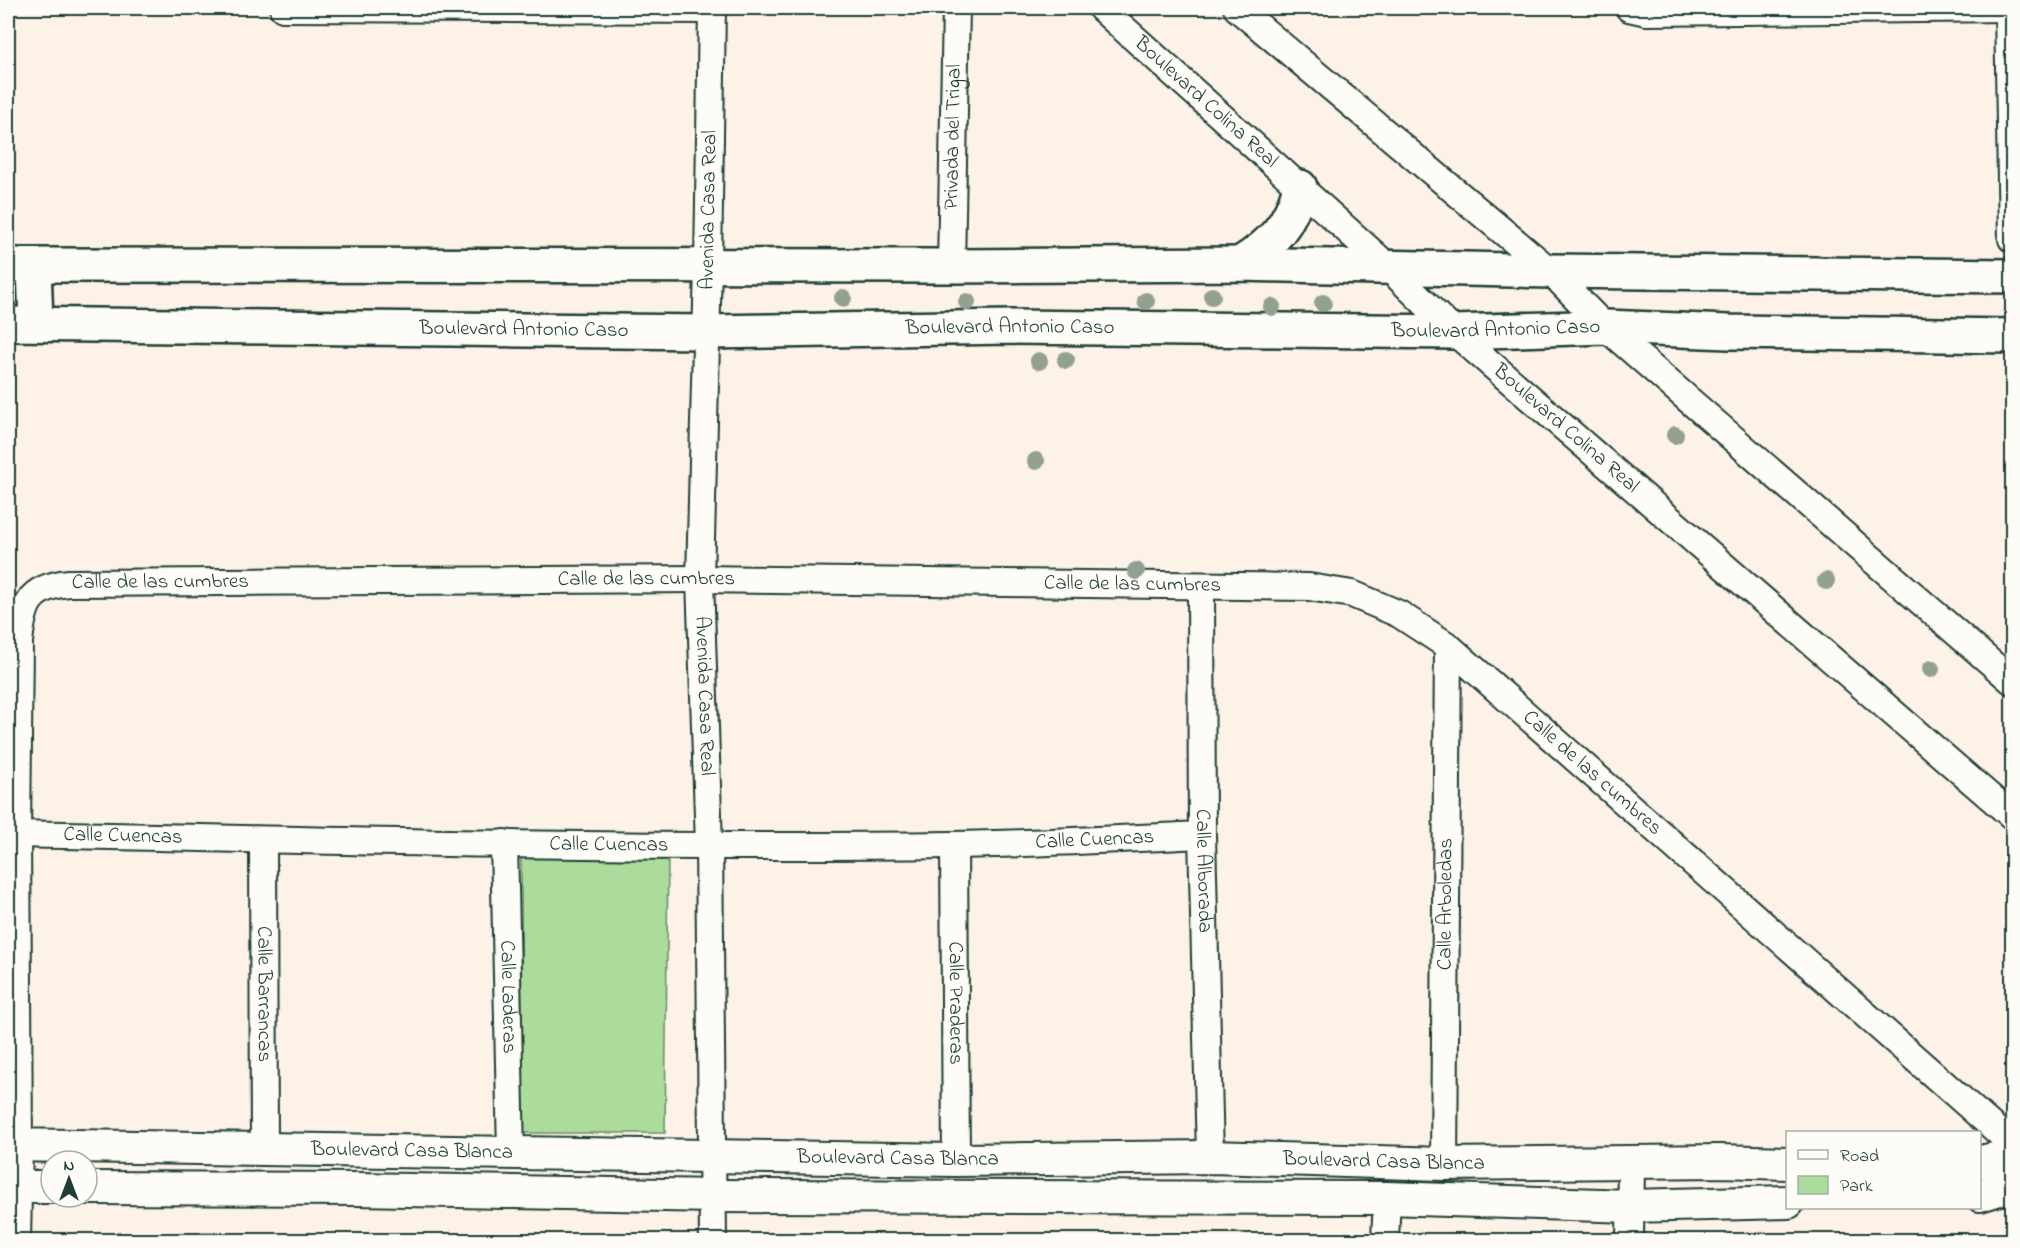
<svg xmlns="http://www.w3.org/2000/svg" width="2020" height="1248" font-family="'Indie Flower',sans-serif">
	<rect width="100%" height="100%" fill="#fcf2e7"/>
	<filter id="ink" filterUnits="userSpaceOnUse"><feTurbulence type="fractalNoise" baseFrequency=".0167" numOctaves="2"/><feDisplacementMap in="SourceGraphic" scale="12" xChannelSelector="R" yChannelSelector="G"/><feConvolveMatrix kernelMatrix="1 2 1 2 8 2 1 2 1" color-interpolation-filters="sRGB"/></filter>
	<g filter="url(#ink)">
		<!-- green -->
		<path fill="#abdc9c" stroke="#658c68" stroke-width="1.5" d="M668,854l-3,279h-143l-1,-276z"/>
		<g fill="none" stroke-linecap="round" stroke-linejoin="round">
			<!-- minor casing -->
			<g stroke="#1f3d34" stroke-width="30">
				<g id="minor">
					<path d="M283,8l429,2"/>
					<path id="s1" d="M712,8l-4,257 -8,314 9,266 4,395"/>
					<path id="s2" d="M1101,8l286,258 67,66 558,484"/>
					<path d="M1237,8l313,263 55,56 407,354"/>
					<path d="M1629,8l18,4 361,-4"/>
					<path d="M2008,8l4,231"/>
					<path id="s3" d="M951,266l5,-258"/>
					<path id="s4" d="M1201,586l1,249 8,322"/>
					<path id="s5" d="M17,834c311,7 623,15 935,11 83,-1 166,-6 250,-10"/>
					<path id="s6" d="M263,840l1,310"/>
					<path id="s7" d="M504,843l7,310"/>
					<path id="s8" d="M954,845l2,315"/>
					<path id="s9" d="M1444,1164l4,-518"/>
					<path id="s10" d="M17,1240l2,-95 -2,-311 2,-192c4,-37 9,-55 50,-59l631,-4 609,8 43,7 47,20 49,32 564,498"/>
					<path d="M1385,1240l2,-42"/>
					<path d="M1630,1240l1,-78"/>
				</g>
			</g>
			<!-- tertiary casing -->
			<g stroke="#1f3d34" stroke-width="36">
				<g id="tertiary">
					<path id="s11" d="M8,1145l948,15 254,-3 234,7 276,-3 68,2"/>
					<path d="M1980,1162l18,-4 14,-7"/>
					<path d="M8,1187h43"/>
					<path d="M87,1188l271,1 356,7 673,2 244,8 157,-4"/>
					<path d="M1980,1195l32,-10"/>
				</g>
			</g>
			<!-- secondary casing -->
			<g stroke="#1f3d34" stroke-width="38">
				<g id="secondary">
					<path d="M1240,264c33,-21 50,-39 60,-77"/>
					<path d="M8,265l943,1 289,-2 310,7 462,5"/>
					<path d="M34,266l2,57"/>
					<path id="s12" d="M8,324l699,8 303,-5 444,5 151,-5 124,5 283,4"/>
				</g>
			</g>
			<!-- minor -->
			<use href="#minor" stroke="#fdfcf7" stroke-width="26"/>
			<!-- tertiary -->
			<use href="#tertiary" stroke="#fdfcf7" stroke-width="32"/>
			<!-- secondary -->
			<use href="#secondary" stroke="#fdfcf7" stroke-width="33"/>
		</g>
		<!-- trees -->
		<g fill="#92a090">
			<circle cx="1212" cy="296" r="9"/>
			<circle cx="843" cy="298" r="9"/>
			<circle cx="1146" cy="301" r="9"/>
			<circle cx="967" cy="302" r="9"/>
			<circle cx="1323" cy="303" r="9"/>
			<circle cx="1272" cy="307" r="9"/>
			<circle cx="1066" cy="360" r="9"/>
			<circle cx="1039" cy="361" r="9"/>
			<circle cx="1675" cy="435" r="9"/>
			<circle cx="1036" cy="461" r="9"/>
			<circle cx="1136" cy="571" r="9"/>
			<circle cx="1826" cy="581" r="9"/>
			<circle cx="1931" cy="669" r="9"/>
		</g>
	</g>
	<g text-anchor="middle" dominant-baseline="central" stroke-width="6" stroke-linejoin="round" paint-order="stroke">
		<!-- street labels -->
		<g font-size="21" fill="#1f3d34" stroke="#fdfcf7">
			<text stroke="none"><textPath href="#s2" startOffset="141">Boulevard Colina Real</textPath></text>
			<text stroke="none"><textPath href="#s3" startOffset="129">Privada del Trigal</textPath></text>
			<text transform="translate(709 210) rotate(-89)">Avenida Casa Real</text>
			<text stroke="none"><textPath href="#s12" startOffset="516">Boulevard Antonio Caso</textPath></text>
			<text stroke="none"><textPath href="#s12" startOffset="1002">Boulevard Antonio Caso</textPath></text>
			<text stroke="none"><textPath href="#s12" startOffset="1488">Boulevard Antonio Caso</textPath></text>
			<text stroke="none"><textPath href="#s2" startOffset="627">Boulevard Colina Real</textPath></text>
			<text stroke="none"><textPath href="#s10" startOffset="1263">Calle de las cumbres</textPath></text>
			<text stroke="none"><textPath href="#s10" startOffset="777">Calle de las cumbres</textPath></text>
			<text stroke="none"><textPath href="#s10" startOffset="1749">Calle de las cumbres</textPath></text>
			<text stroke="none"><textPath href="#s1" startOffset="688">Avenida Casa Real</textPath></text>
			<text stroke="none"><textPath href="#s10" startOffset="2271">Calle de las cumbres</textPath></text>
			<text stroke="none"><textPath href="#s5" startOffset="106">Calle Cuencas</textPath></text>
			<text stroke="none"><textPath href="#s5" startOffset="1078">Calle Cuencas</textPath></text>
			<text stroke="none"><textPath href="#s5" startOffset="592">Calle Cuencas</textPath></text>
			<text stroke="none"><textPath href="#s4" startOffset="285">Calle Alborada</textPath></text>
			<text stroke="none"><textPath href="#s9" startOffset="260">Calle Arboledas</textPath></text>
			<text stroke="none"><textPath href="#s6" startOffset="154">Calle Barrancas</textPath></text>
			<text stroke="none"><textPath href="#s7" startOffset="154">Calle Laderas</textPath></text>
			<text stroke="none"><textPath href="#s8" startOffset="158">Calle Praderas</textPath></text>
			<text stroke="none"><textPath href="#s11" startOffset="404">Boulevard Casa Blanca</textPath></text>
			<text stroke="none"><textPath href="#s11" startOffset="890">Boulevard Casa Blanca</textPath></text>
			<text stroke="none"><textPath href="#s11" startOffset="1376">Boulevard Casa Blanca</textPath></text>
		</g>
	</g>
	<!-- margin -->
	<rect width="2020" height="1248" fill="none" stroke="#fdfcf7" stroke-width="30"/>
	<rect x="15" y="15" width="1990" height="1218" fill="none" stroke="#1f3d34" stroke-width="2" filter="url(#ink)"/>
	<!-- legend -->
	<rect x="1786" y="1131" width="195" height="78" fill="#fdfcf7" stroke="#a4b0a9" stroke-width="1.5"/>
	<rect x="1798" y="1150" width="30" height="9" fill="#fdfcf7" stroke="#a4b0a9" stroke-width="1.5"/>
	<text x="1840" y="1161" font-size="18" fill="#1f3d34">Road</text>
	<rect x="1798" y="1176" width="30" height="18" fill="#abdc9c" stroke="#a4b0a9" stroke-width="1.5"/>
	<text x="1840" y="1191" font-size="18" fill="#1f3d34">Park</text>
	<!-- north arrow -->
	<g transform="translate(69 1179)"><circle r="28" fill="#fdfcf7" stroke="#a4b0a9" stroke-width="1.5"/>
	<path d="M0-4.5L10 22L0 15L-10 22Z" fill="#1f3d34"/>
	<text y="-9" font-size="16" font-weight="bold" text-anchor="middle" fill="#1f3d34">N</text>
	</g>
</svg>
